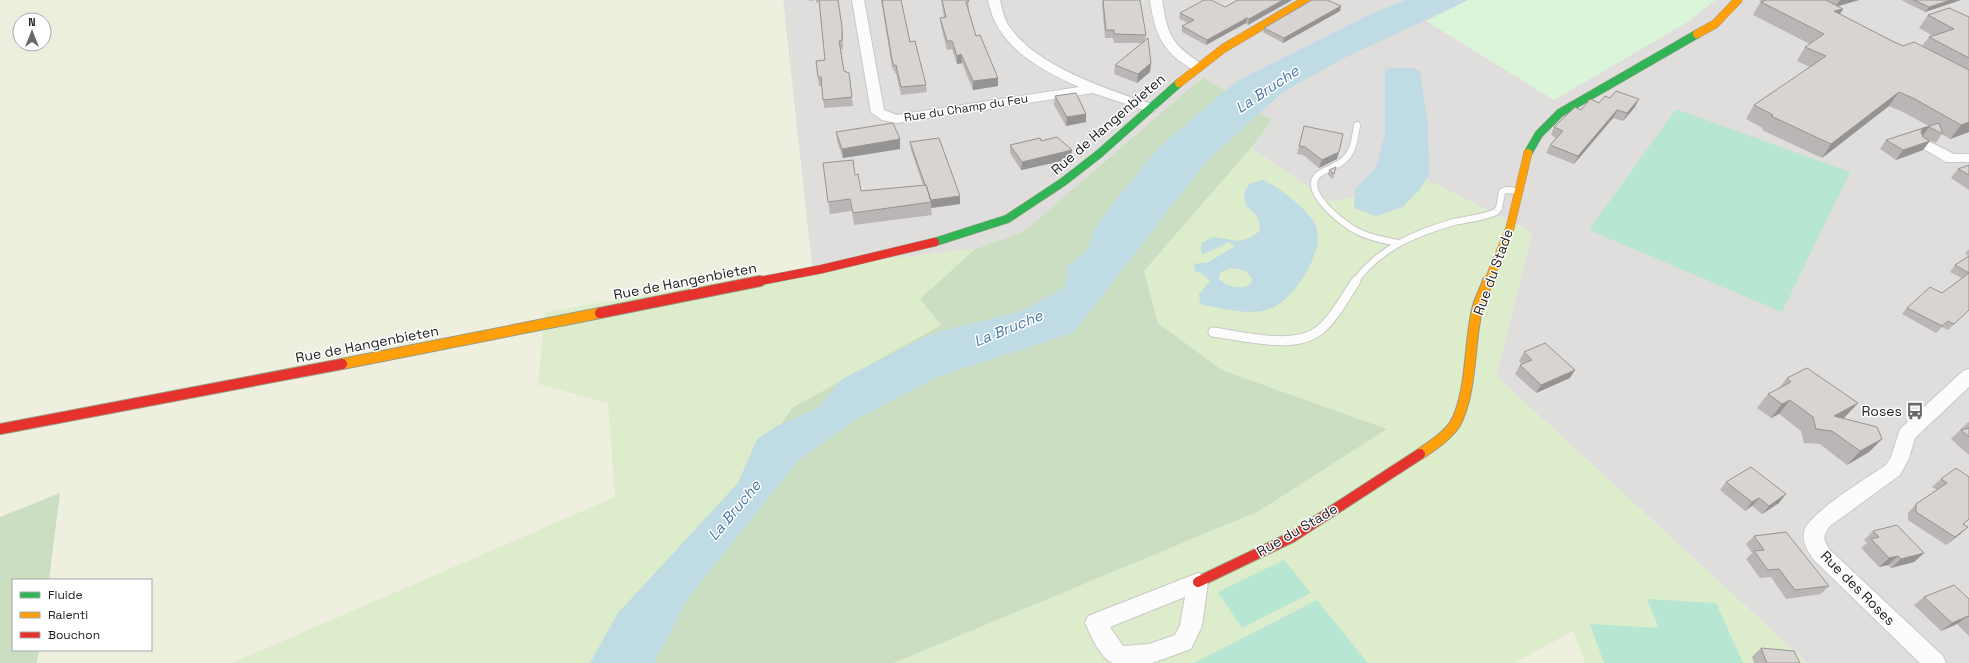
<svg xmlns="http://www.w3.org/2000/svg" width="1969" height="663" font-family="'Space Grotesk',sans-serif">
	<rect width="100%" height="100%" fill="#f0eeeb"/>
	<!-- residential -->
	<path fill="#dfdedc" d="M783,0h1186v663h-162l-311,-287 36,-144 -105,-52 -97,22 -79,-54 21,-28 -69,-43 -180,155 -48,17 -163,18z"/>
	<!-- farmland -->
	<path fill="#efefdf" fill-rule="evenodd" d="M0,0h783l29,267 -204,136 7,94 -383,166h-195l2,-13h112v-70h-102l11,-87 -60,24zM20,20h24v24h-24z
		M1573,631l12,32h-71z"/>
	<!-- grass -->
	<path fill="#ddeccb" d="M1251,148l79,54 97,-22 105,52 -36,144 311,287h-222l-12,-32 -59,32h-620l365,-152 128,-82 -165,-59 -64,-47 -14,-52z
		M975,249l-54,50 20,26 -149,83 -172,255h-388l383,-166 -7,-94 -70,-19 7,-72 267,-45z"/>
	<!-- forest -->
	<path fill="#cbdec1" d="M1203,77l69,43 -21,28 -107,123 14,52 64,47 165,59 -128,82 -365,152h-274l172,-255 149,-83 -21,-26 55,-50 48,-17z
		M60,493l-11,87h-36v70h26l-2,13h-37v-146z"/>
	<!-- park -->
	<path fill="#daf5da" d="M1468,0h247l-24,20 -137,80 -128,-79z"/>
	<!-- pitch -->
	<path fill="#b7e6d2" d="M1676,109l174,63 -68,140 -193,-82z
		M1284,560l27,33 -69,35 -24,-36z
		M1647,599l69,4 27,60h-139l-14,-39 69,4z
		M1317,600l51,63h-174z"/>
	<!-- water -->
	<path fill="#bfdbe3" fill-rule="evenodd" d="M1406,0h62l-124,58 -61,34 -76,69 -134,172 -136,44 -80,42 -58,41 -110,137 -35,66h-64l28,-50 120,-130 19,-44 20,-13 41,-18 24,-29 87,-44 35,-10 55,-13 46,-25 2,-21 21,-17 5,-17 16,-24 51,-62 77,-65 138,-69z
		M1389,68h22l9,3 8,55 1,48 -8,14 -18,19 -27,9 -22,-8 1,-18 22,-24 8,-34v-62z
		M1263,180c15,6 43,28 51,42 15,25 -19,76 -42,86 -22,9 -51,0 -72,-4l-1,-10 11,-13 -6,-6 -9,-4 -1,-7 15,-2 26,-16 -6,-4 -27,13 -1,-12 13,-6 24,4 12,-3 10,-7c0,-13 -4,-18 -14,-25l-2,-13 5,-9zM1231,268c10,1 17,2 21,11l-2,6c-12,5 -21,2 -31,-6l1,-6z"/>
	<g fill="none" stroke-linecap="round" stroke-linejoin="round">
		<!-- lane-far1 casing -->
		<g stroke="#c9c8c7" stroke-width="8">
			<path id="lane-far1" d="M1357,125c-3,20 -4,33 -24,42 -5,3 -12,4 -16,9 -14,17 26,48 40,55 12,7 27,9 41,12
				M1355,282c23,-33 60,-49 99,-60 14,-3 28,-4 42,-10l3,-4 3,-16 4,-2 13,1"/>
		</g>
		<!-- lane casing -->
		<g stroke="#c9c8c7" stroke-width="11">
			<path id="lane" d="M1213,332c30,4 83,19 108,-3 15,-13 24,-32 35,-48"/>
		</g>
		<!-- street casing -->
		<g stroke="#c9c8c7" stroke-width="2">
			<path id="street" d="M852,0h12l20,110 13,5 182,-28c-40,-18 -82,-40 -91,-87h12c2,9 4,19 9,26 26,40 102,65 146,79l2,3 -2,3 -5,1 -57,-19 -196,30 -15,-3 -11,-8z
				M1150,0h12c6,36 9,44 40,64l2,3 -2,3c-8,2 -12,-2 -18,-6 -24,-16 -30,-36 -34,-64z
				M1922,138l32,16h15v8h-23l-29,-17 -2,-3 2,-3z
				M1969,369v18l-54,51 -6,20 -9,17 -70,51c-8,10 -7,14 0,24l113,106 3,7h-26l-104,-101c-7,-9 -14,-18 -12,-30 3,-18 66,-56 82,-67l5,-8 9,-28 63,-58z
				M1198,573l7,3 3,6 -6,44 -11,23 -39,14h-39c-13,-5 -22,-27 -28,-40l3,-7zM1185,597l-5,28 -5,10 -26,9 -26,2 -13,-19z"/>
		</g>
		<!-- fast casing -->
		<g stroke="#999a82" stroke-width="9">
			<path id="fast" d="M1528,153l11,-19 21,-21 137,-79
				M935,242l72,-23 56,-37 36,-28 80,-71"/>
		</g>
		<!-- slow-far1 casing -->
		<g stroke="#999a82" stroke-width="9">
			<path id="slow-far1" d="M1697,34l18,-10 23,-24
				M1179,83l45,-35 82,-48
				M1488,282l22,-54 18,-75"/>
		</g>
		<!-- slow casing -->
		<g stroke="#999a82" stroke-width="12">
			<path id="slow" d="M342,364l258,-51
				M1420,454c12,-8 27,-18 35,-30 17,-30 14,-81 22,-114 2,-10 8,-20 11,-29"/>
		</g>
		<!-- jam-far1 casing -->
		<g stroke="#999a82" stroke-width="9">
			<path id="jam-far1" d="M755,282l67,-13 113,-27"/>
		</g>
		<!-- jam casing -->
		<g stroke="#999a82" stroke-width="12">
			<path id="jam" d="M600,313l160,-32
				M0,429l342,-65
				M1198,582l94,-45 128,-83"/>
		</g>
		<!-- lane-far1 -->
		<use href="#lane-far1" stroke="#fdfcfc" stroke-width="6"/>
		<!-- lane -->
		<use href="#lane" stroke="#fdfcfc" stroke-width="9"/>
		<!-- street -->
		<use href="#street" fill="#fdfcfc" fill-rule="evenodd"/>
		<!-- fast -->
		<use href="#fast" stroke="#30b455" stroke-width="8"/>
		<!-- slow-far1 -->
		<use href="#slow-far1" stroke="#ff9f0a" stroke-width="8"/>
		<!-- slow -->
		<use href="#slow" stroke="#ff9f0a" stroke-width="10"/>
		<!-- jam-far1 -->
		<use href="#jam-far1" stroke="#e5322d" stroke-width="8"/>
		<!-- jam -->
		<use href="#jam" stroke="#e5322d" stroke-width="10"/>
	</g>
	<!-- wall -->
	<path fill="#b9b6b5" d="M809,0h29l5,35v14h-2l3,22 5,2 4,33 -29,2 -2,-22h-3l-3,-25 9,-1 -6,-58 -3,1v-3l-7,1z
		M881,0h20l9,42 16,43 1,7 -26,3 -5,-22h-1l-3,-6z
		M941,0h27l1,10h-1l8,26 22,42v8l-25,4 -11,-27 -5,1 -5,-15 -5,1 -6,-24 -1,-8 4,-1z
		M1103,0h37l6,35 -1,6 6,22 -1,9 -13,11 -23,-9 1,-9 27,-22h-28l-1,-5h-8l-3,-34z
		M1238,0h54l-44,25 -2,-2 -40,22 -24,-13v-6l6,-3 -9,-4 1,-6 45,-6z
		M1758,0h101l-21,6 5,3 -4,5 51,26 13,6h19l7,-9 4,-1 -14,-8 9,-13 41,2v115l-19,7 -8,-5 -6,9 -12,-5 -1,12 -27,10 -16,-11 6,-9 43,-14 -24,-13 -16,-7 -67,52 -60,-28 1,-2 -17,-9 8,-14 56,-38 -13,-6 8,-14 5,-3 -57,-29 8,-14z
		M1901,0h60l-36,12z
		M1340,11l-57,32 -20,-11 1,-4z
		M1055,96l31,18v8l-20,4 -12,-21z
		M1599,103l36,4 -12,14 -10,-3 -39,46 -28,-11 4,-8 6,-7 -5,-3 3,-8 27,-17z
		M1304,126l33,33 -18,9 -16,-13 -6,-1z
		M836,132l64,7v10l-57,9 -6,-17z
		M1041,141l30,18 -50,11 -11,-17v-8z
		M910,142l50,54v8l-29,4 1,7 -78,10 -2,-14 -22,3 -7,-51 32,12 6,16 62,-6 -12,-35z
		M1969,165v25l-18,-12 7,-9z
		M1329,170l5,4 -1,5 -5,-4z
		M1969,249v7l-4,-2z
		M1969,256v54l-21,20 -6,-3 -6,6 -34,-19 5,-6 35,-15 20,-15 -12,-6 5,-7z
		M1524,352l46,26 -34,15 -21,-19 5,-9 2,-1 -3,-3z
		M1787,378l58,39 -2,2 39,20 -13,13 -22,13 -27,-21 -16,-1 -3,-12 -22,-17 -8,4 -14,-10 11,-14 11,-6z
		M1969,422v33l-18,-16 16,-16z
		M1969,477v43l-6,4 5,3 -9,8 -13,10 -38,-25v-7l8,-9 21,-14 -5,-3 9,-8z
		M1726,482l53,21 -17,11 -10,-8 -7,5 -25,-21z
		M1873,531l51,22 -10,9 -23,6 -3,-3 -9,2 -18,-19 6,-5 -3,-3z
		M1754,536l75,50 -8,8 -35,5 -15,-22 -11,1 -14,-19 6,-6 -6,-9z
		M1924,597l45,2v37l-12,-12 -16,7 -27,-26z
		M1761,648l39,15h-46l-2,-6z"/>
	<!-- shaded-wall -->
	<path fill="#969493" d="M1283,0h9l-44,25 1,-6z
		M1840,0h19l-24,7z
		M1951,0h10l-36,12 4,-5z
		M1341,6l-1,5 -57,32 1,-5z
		M1843,9l-8,13 -1,-11z
		M1247,18l-1,5 -40,22 1,-5z
		M961,54l1,9 -5,1v-8z
		M1151,63l-1,9 -13,11 1,-9z
		M998,78v8l-25,4v-9z
		M1899,92l-10,14 -67,52 9,-14z
		M1639,99l-4,8 -12,14 4,-8z
		M1617,110l-4,8 -39,46 4,-8z
		M1086,114v8l-20,4 1,-9z
		M1969,122v10l-19,7 11,-14z
		M1929,127l-7,10 -8,4 9,-13z
		M900,139v10l-57,9 -1,-9z
		M1930,141l-7,9 -27,10 7,-10z
		M1072,150l-1,9 -50,11 1,-8z
		M1339,152l-2,7 -18,9 3,-8z
		M960,196v8l-29,4v-8z
		M1575,370l-5,8 -34,15 5,-8z
		M1790,400l-11,14 -8,4 11,-14z
		M1858,403l-13,14 -23,13 12,-14z
		M1882,439l-13,13 -22,13 13,-14z
		M1786,494l-7,9 -17,11 7,-8z
		M1759,498l-7,8 -7,5 7,-9z
		M1968,527l-9,8 -13,10 9,-8z
		M1924,553l-10,9 -23,6 10,-9z
		M1898,556l-10,9 -9,2 10,-9z
		M1968,616l-11,8 -16,7 11,-8z"/>
	<!-- building -->
	<path fill="#d7d4d2" stroke="#969493" d="M819,0h19l4,27v13l-3,1 5,30 5,2 3,24 -29,3 -2,-23h-3l-2,-16 9,-1z
		M882,0h19l9,42 5,-1 11,44 -25,2 -5,-22 -2,1 -2,-6z
		M942,0h26l1,1 -3,1 10,34 4,-1 18,43 -25,3 -12,-27 -4,2 -5,-15h-5l-7,-23 6,-1z
		M1103,0h37l6,35 -32,-1v-4h-8z
		M1204,0h7l14,7 13,-7h45l-34,19 -2,-1 -40,22 -25,-14 12,-6 -14,-7z
		M1312,0h15l14,6 -57,32 -20,-10z
		M1766,0h60l17,9 -9,2 56,29 13,6 11,-4 55,28v52l-8,3 -46,-26 -16,-7 -68,52 -60,-28 2,-1 -19,-10 72,-49 -21,-9 19,-13 -63,-32z
		M1914,0h37l-22,7z
		M1949,8l20,9v41l-40,-21 25,-8 -26,-14z
		M1148,38l3,25 -13,11 -23,-9z
		M1616,91l23,8 -12,14 -10,-3 -39,46 -28,-11 13,-14 -9,-4 21,-20 6,3 9,-11 9,4 6,-7 5,2z
		M1076,93l10,21 -19,3 -12,-21z
		M893,123l7,16 -58,10 -6,-17z
		M1939,123l4,11 -14,-7 -6,1 -2,4 2,5 7,4 -27,9 -17,-10z
		M1304,126l39,8 -4,18 -17,8 -17,-13 -6,-1z
		M1057,137l15,13 -50,12 -12,-17 30,-7 1,3z
		M939,138l21,58 -29,4 -5,-15h-1l-15,-43z
		M853,160l2,15 3,-1 3,17 65,-6 5,17 -78,11 -3,-14 -22,3 -5,-39z
		M1969,165v10l-11,-6z
		M1336,167l-2,7 -5,-4z
		M1969,256v17l-14,-8z
		M1969,273v37l-15,14 -6,-3 -6,5 -35,-18 23,-21 12,6z
		M1545,343l30,27 -34,15 -21,-20 12,-5 -8,-8z
		M1807,368l51,35 -24,13 43,11 5,12 -22,12 -28,-20 -16,-2 -3,-12 -23,-17 -8,4 -14,-10 23,-12 -4,-4z
		M1969,428v9l-8,-7z
		M1751,467l35,27 -17,12 -10,-8 -7,4 -26,-20z
		M1956,468l13,9v42l-6,5 5,3 -13,10 -39,-25v-8l31,-21 -6,-4z
		M1897,525l27,28 -23,6 -3,-3 -9,2 -18,-19 8,-2 -6,-6z
		M1786,532l43,54 -34,4 -16,-21 -11,1 -14,-19 10,-1 -10,-14z
		M1954,585l15,14v18l-1,-1 -16,7 -28,-26z
		M1761,648l33,3 6,12h-33z"/>
	<!-- icons -->
	<defs>
		<g id="bus-bare" transform="scale(1.38)"><path d="M-5-6H5V4H4V6H2V4H-2V6H-4V4H-5ZM-3.5-4V0h7V-4ZM-3.5 1.2v1.5H-2V1.2ZM2 1.2v1.5H3.5V1.2Z" fill="#6a6968" stroke="#fff" stroke-width="2.5" paint-order="stroke"/></g>
	</defs>
	<g fill-rule="evenodd">
		<use href="#bus-bare" x="1915" y="411"/>
	</g>
	<g text-anchor="middle" dominant-baseline="central" stroke-width="3" stroke-linejoin="round" paint-order="stroke">
		<!-- far-street labels -->
		<g font-size="12" fill="#222" stroke="#fff">
			<text transform="translate(966 108) rotate(-9)">Rue du Champ du Feu</text>
		</g>
		<!-- street labels -->
		<g font-size="14" fill="#222" stroke="#fff">
			<text transform="translate(1108 124) rotate(-41)">Rue de Hangenbieten</text>
			<text transform="translate(1493 272) rotate(-70)">Rue du Stade</text>
			<text transform="translate(685 281) rotate(-11)">Rue de Hangenbieten</text>
			<text transform="translate(367 344) rotate(-11)">Rue de Hangenbieten</text>
			<text transform="translate(1297 530) rotate(-30)">Rue du Stade</text>
			<text transform="translate(1858 588) rotate(45)">Rue des Roses</text>
		</g>
		<!-- poi labels -->
		<g font-size="14" fill="#222" stroke="#fff" text-anchor="end">
			<text x="1902" y="411">Roses</text>
		</g>
		<!-- water labels -->
		<g font-size="15" font-style="italic" fill="#4a7aab" stroke="#fff">
			<text transform="translate(1267 89) rotate(-34)">La Bruche</text>
			<text transform="translate(1008 328) rotate(-22)">La Bruche</text>
			<text transform="translate(734 510) rotate(-50)">La Bruche</text>
		</g>
	</g>
	<!-- legend -->
	<rect x="12" y="579" width="140" height="72" fill="#ffffff" stroke="#a7a7a7"/>
	<rect x="20" y="592" width="20" height="6" fill="#30b455" stroke="#a7a7a7"/>
	<text x="48" y="599" font-size="12" fill="#222222">Fluide</text>
	<rect x="20" y="612" width="20" height="6" fill="#ff9f0a" stroke="#a7a7a7"/>
	<text x="48" y="619" font-size="12" fill="#222222">Ralenti</text>
	<rect x="20" y="632" width="20" height="6" fill="#e5322d" stroke="#a7a7a7"/>
	<text x="48" y="639" font-size="12" fill="#222222">Bouchon</text>
	<!-- north arrow -->
	<g transform="translate(32 32)"><circle r="19" fill="#ffffff" stroke="#a7a7a7"/>
	<path d="M0-3L7 15L0 10L-7 15Z" fill="#6a6968"/>
	<text y="-6" font-size="11" font-weight="bold" text-anchor="middle" fill="#222222">N</text>
	</g>
</svg>
